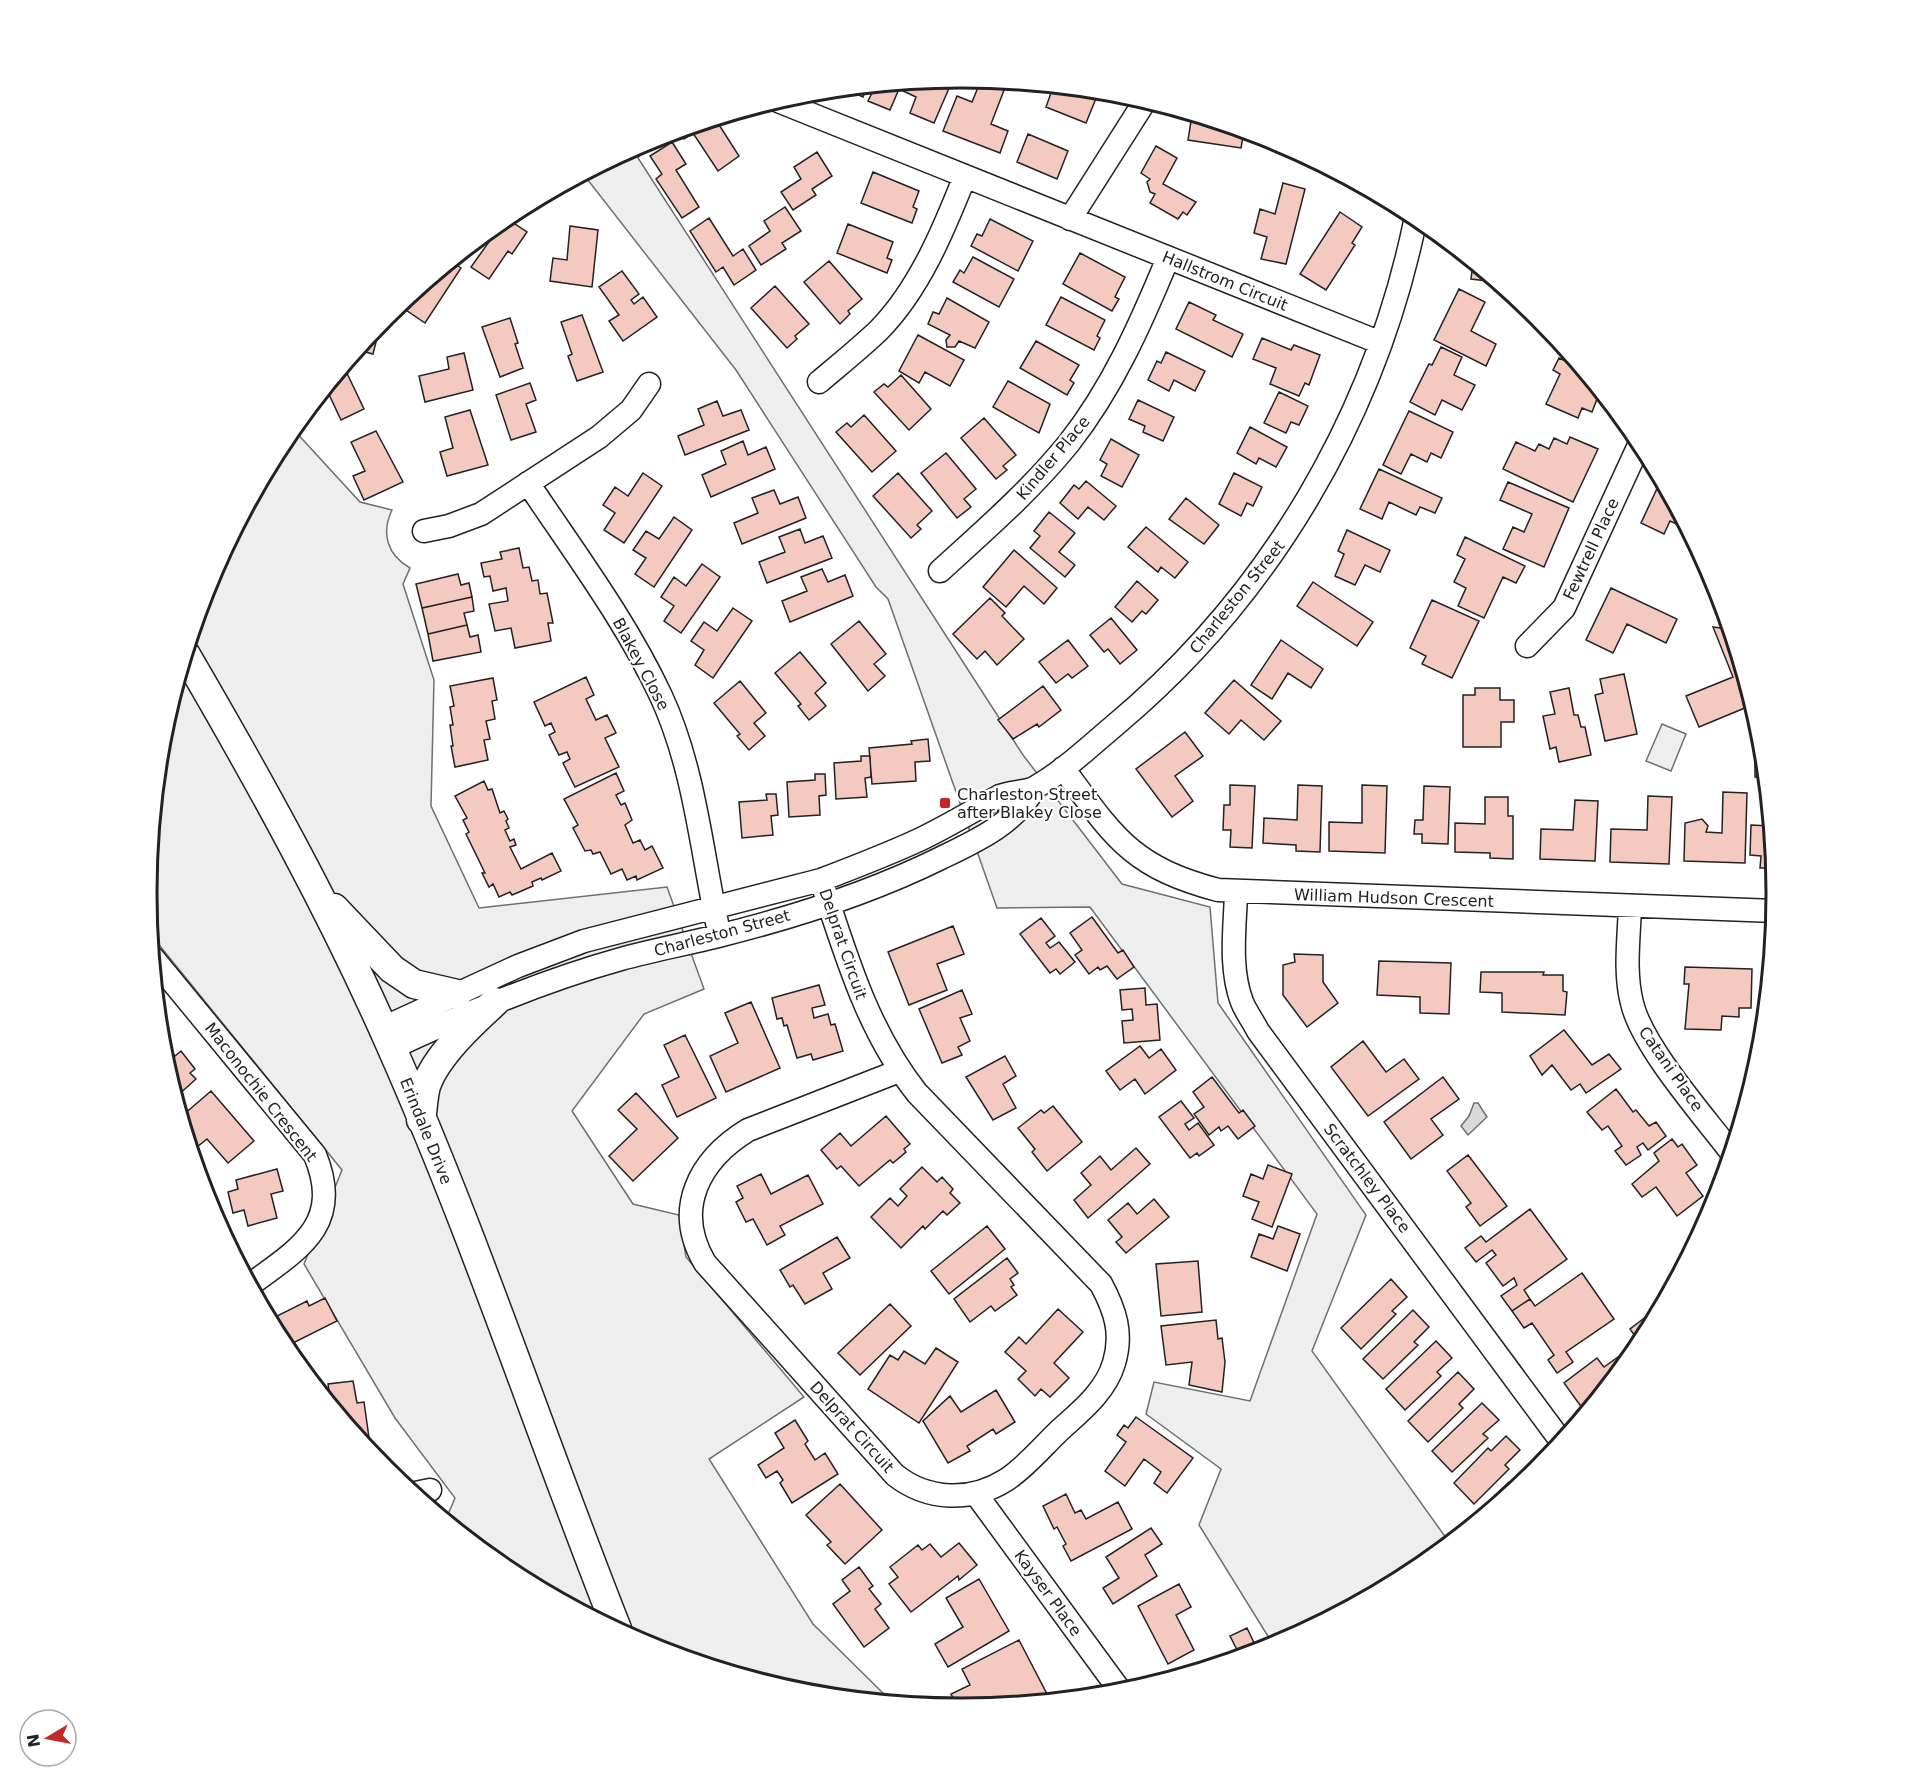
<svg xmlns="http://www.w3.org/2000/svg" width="1923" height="1786" font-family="'DejaVu Sans',sans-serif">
	<rect width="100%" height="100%" fill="#fff"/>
	<!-- green -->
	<path fill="#eee" stroke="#6f6f6f" stroke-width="1.5" d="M648,141l-10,17 385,597 99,129 88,23 8,96 148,212 -54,136 137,191 -35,29 -140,75 -75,-121 22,-56 -75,-55 8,-32 96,19 67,-187 -227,-307 -93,1 -109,-309 -12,-12 -140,-217 -152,-195z
		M293,429l67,73 32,8c-11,23 -5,45 18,58l-7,16 31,96 -3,126 48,102 188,-21 37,102 -60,25 -72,97 61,93 46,11 7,42 118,140 -95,62 104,165 78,77 -89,-9 -153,-46 -141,-76 -62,-51 9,-21 -60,-80 -91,-154 38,-94 -191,-235 -4,-42 15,-159 47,-153 75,-141z
		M1662,724l24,10 -15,37 -25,-10z"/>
	<!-- water -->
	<path fill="#d9d9d9" stroke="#6f6f6f" stroke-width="1.5" d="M1474,1103h4l9,14 -19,18 -7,-9 8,-10z"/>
	<!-- building -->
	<path fill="#f3c9c0" stroke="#222" stroke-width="1.5" d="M953,79l-19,44 -24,-10 6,-16 -17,-8 -9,21 -22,-9 7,-14 33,-4 6,3 1,-3z
		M981,80l25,5 -15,39 17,7 -8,22 -57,-22 14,-35 15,6z
		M867,87l-4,10 -18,-8z
		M1053,87l29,3 15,6 -11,27 -40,-16z
		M1192,115l52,16 -3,17 -53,-8z
		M716,120l23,36 -21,15 -25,-38 -9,6 -5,-8z
		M1028,134l40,17 -11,28 -40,-17z
		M672,142l14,22 -10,6 23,37 -17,11 -26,-39 6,-5 -12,-18z
		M1156,146l21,12 -14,26 33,18 -9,13 -4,-3 -5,7 -28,-16 5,-9 -5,-2 -3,-10 3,-3 -9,-6z
		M817,152l15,24 -20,13 4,6 -23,15 -12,-18 20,-13 -7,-12z
		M873,172l46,19 -6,16 4,2 -5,14 -51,-20z
		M1283,183l22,6 -19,75 -25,-5 6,-22 -13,-4 6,-24 15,5z
		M785,207l16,24 -19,12 4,6 -25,16 -12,-19 21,-15 -6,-10z
		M1340,212l22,15 -10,16 3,2 -29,45 -26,-16z
		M506,218l21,14 -15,22 -4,-3 -19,28 -18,-12z
		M709,218l24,38 10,-7 13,21 -22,15 -11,-18 -7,5 -26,-41z
		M990,219l43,22 -15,30 -47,-25 6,-12 5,2z
		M848,224l45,18 -6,16 5,2 -5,13 -50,-20z
		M570,226l28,4 -6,57 -42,-6 3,-23 14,2z
		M1080,253l45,24 -10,20 4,2 -7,12 -49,-27z
		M973,257l41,22 -15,28 -46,-25 7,-12 4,3z
		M829,261l33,38 -14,12 2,3 -10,10 -36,-42z
		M452,262l9,6 -36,55 -22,-15 8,-13z
		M1473,263l23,19 -25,-3z
		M622,271l17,23 -8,6 3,4 9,-7 14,20 -34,24 -14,-20 10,-6 -20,-28z
		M775,286l34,38 -14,12 2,3 -10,9 -36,-40z
		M1459,289l26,13 -14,29 25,13 -10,22 -52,-26z
		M1061,297l44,23 -8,16 3,2 -6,12 -48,-25z
		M947,298l42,24 -14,26 -16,-7 -4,6h-8l-1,-7 4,-5 -22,-11 5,-12 6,2z
		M1189,302l27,13 -3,5 30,14 -11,23 -56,-28z
		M388,314l-4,17 -5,-1 -6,24 -15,-4z
		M582,315l21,57 -26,9 -9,-25 4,-2 -11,-32z
		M510,318l8,25 -3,1 8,24 -23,9 -18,-50z
		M918,335l46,25 -14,26 -25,-14 -6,11 -20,-12z
		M1262,338l29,12 3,-5 26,10 -11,30 -4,-2 -6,13 -29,-12 6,-16 -23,-9z
		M1036,341l43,24 -9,15 4,3 -7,12 -47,-27z
		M1441,347l21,10 -8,18 21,10 -13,25 -20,-10 -7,15 -25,-13 19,-38 3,1z
		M1166,352l39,19 -10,20 -21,-11 -5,11 -21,-11 9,-19 4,2z
		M464,353l9,37 -48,12 -6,-26 30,-7 -2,-12z
		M1559,358l20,9 31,37 -13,-5 -5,13 -10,-4 -4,10 -32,-14 14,-30 -7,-4z
		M344,367l20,42 -23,11 -15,-32z
		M901,375l30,34 -22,21 -35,-38 10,-8 4,3z
		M1008,381l42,23 -11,29 -46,-26z
		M530,383l6,17 -10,4 10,28 -25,8 -15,-45z
		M1279,392l29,14 -9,19 -8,-3 -5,11 -22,-10z
		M1138,400l36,17 -11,24 -20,-9 2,-6 -16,-7z
		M717,401l6,15 18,-6 8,20 -64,25 -7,-19 26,-11 -6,-16z
		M470,410l18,55 -41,11 -7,-24 13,-4 -8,-31z
		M1409,411l44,21 -12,26 -10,-5 -4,9 -16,-8 -10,20 -18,-9z
		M864,415l32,36 -24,21 -36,-40 11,-9 4,4z
		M984,418l32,37 -13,11 4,4 -11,9 -35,-41z
		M1250,427l37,20 -11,20 -17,-9 -3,6 -19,-11z
		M376,431l27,51 -39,18 -11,-24 12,-5 -14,-29z
		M1570,437l28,12 -25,53 -70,-33 13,-27 19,9 4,-7 10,5 5,-11 13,6z
		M1111,439l28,16 -17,32 -21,-11 6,-12 -7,-4z
		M743,441l5,14 18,-8 9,22 -64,28 -9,-22 24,-11 -5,-13z
		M946,453l30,36 -12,10 7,8 -14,11 -36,-45z
		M1379,469l63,29 -7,15 -15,-6 -4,8 -27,-13 -7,17 -22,-10z
		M643,473l19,13 -38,57 -20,-13 11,-17 -12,-8 12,-18 13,9z
		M898,473l34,38 -15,14 4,4 -10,9 -38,-42z
		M1234,473l28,14 -9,19 -6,-3 -6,13 -22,-12z
		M1661,480l22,42 -2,4 -11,-5 -6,13 -23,-11z
		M1086,481l30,25 -12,14 -16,-13 -10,12 -18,-16 14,-18 5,4z
		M1508,482l61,26 -25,59 -41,-18 10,-22 11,5 8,-18 -32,-14z
		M774,490l6,14 18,-7 8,21 -64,26 -8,-21 24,-10 -6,-15z
		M1186,498l33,27 -15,19 -35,-25z
		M1049,512l26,21 -16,19 16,13 -10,12 -35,-29 10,-12 -6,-5z
		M674,517l18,13 -38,57 -19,-13 11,-16 -13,-8 13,-19 13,8z
		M1146,527l42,35 -13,16 -14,-11 -3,5 -30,-25z
		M800,529l5,14 18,-7 9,22 -65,25 -8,-21 26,-10 -6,-15z
		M1347,530l43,20 -10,22 -15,-7 -10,20 -20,-9 9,-22 -6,-3z
		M1465,537l60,29 -9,17 -13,-6 -19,41 -26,-12 8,-18 -12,-6 11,-23 -8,-4z
		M519,548l4,20 6,-1 3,14 6,-1 2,14 7,-1 6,30h-5l3,18 -36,7 -4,-20 -16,3 -6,-27 19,-3 -2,-13 -13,3 -3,-15 -6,1 -3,-14 21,-4 -2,-7z
		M1014,550l43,38 -13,16 -20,-18 -18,21 -23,-20z
		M702,564l18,13 -39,56 -17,-12 10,-15 -13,-9 13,-20 12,9z
		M822,569l6,13 17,-7 8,21 -63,26 -8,-21 25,-10 -6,-14z
		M458,574l3,11 8,-2 3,14 -50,11 -6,-24z
		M1137,581l21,19 -12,14 -4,-3 -10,11 -17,-15z
		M1313,582l60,40 -16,24 -60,-40z
		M1611,588l66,31 -11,24 -39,-19 -14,29 -27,-13z
		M472,597l2,14 -10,2 3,12 -39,9 -6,-26z
		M990,598l15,15 -3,3 22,23 -27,26 -12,-14 -8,8 -24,-25z
		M1432,600l47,21 -27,57 -30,-14 4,-8 -16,-8z
		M733,608l19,13 -39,57 -18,-13 9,-15 -13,-9 13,-19 13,9z
		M1111,618l26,32 -17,14 -12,-15 -4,3 -14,-17z
		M859,621l27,33 -12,10 11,12 -17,15 -37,-47z
		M467,625l3,12 8,-2 3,17 -48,9 -5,-27z
		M1713,627l16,2 23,76 -53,22 -13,-31 47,-19z
		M1068,640l20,26 -16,12 -4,-4 -12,9 -17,-21z
		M1281,640l42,29 -12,19 -23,-15 -16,26 -21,-14z
		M800,652l26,31 -11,10 11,13 -17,14 -11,-14 3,-2 -26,-31z
		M1624,674l13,60 -32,7 -10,-46 8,-2 -3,-14z
		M586,677l8,18 -8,4 10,21 11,-5 9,18 -11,5 14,29 -44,20 -12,-24 7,-4 -3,-7 -8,3 -10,-20 6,-3 -4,-9 -6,3 -11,-24z
		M493,678l4,22 -5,1 3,18 -9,2 4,18 -6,1 4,20 -33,7 -4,-21h2l-3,-21h3l-3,-18 4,-1 -4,-20z
		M1234,680l47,41 -17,19 -23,-20 -12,14 -24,-21z
		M740,681l26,32 -12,10 11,13 -16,14 -12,-14 3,-2 -26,-31z
		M1043,686l18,24 -22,17 -2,-3 -24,15 -15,-19z
		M1475,688h25v12h14v22h-13v25h-38v-52h12z
		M1569,688l5,27h4l3,12h4l6,28 -32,7 -3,-15 -6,2 -7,-33 12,-2 -5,-22z
		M1185,732l18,24 -28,20 18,25 -21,16 -36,-48z
		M928,739l2,22 -15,1 1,19 -44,3 -3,-36 43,-4 -1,-3z
		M1755,749h7l3,28h-10z
		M861,756h9l1,21 -6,1 2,19 -31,2 -2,-36 27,-2z
		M616,773l8,18 -8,4 5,10 4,-2 7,17 -7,5 8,18 7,-3 5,10 7,-4 11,22 -26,12 -1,-4 -9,4 -5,-11 -11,5 -11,-22 -7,2 -2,-4 -6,1 -12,-23 5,-3 -14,-26z
		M815,774h10l1,21 -7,1 1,19 -31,2 -2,-35 28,-2z
		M484,781l4,9 4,-1 8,24 4,-2 4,8 -2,2 3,7 -4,2 5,11 4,-2 2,6 -6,2 11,22 31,-16 9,18 -19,9 -1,-2 -9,4 1,4 -21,9 -2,-3 -11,5 -6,-13 -4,3 -7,-14h3l-19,-39 3,-2 -6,-12 4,-2 -12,-22z
		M1230,785l25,1 -3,62 -22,-1 1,-17h-8l1,-25h6z
		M1298,785l24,1 -2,66 -24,-1v-6l-33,-2 1,-25 33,2z
		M1362,785l25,1 -2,67 -56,-2v-29l33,1z
		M1424,786l26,1 -2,57 -26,-1v-9h-8l1,-14h8z
		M1723,792l24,1 -2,70 -61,-2 1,-38 17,-4 6,7 -2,6 16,1z
		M766,794h10l2,21 -7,1 2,19 -31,3 -3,-36 28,-2z
		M1648,796l24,1 -3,67 -59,-2 1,-33 36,1z
		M1485,797h23v19h5v43l-23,-1v-5l-35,-1v-29l30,1z
		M1575,800l23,1 -3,60 -55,-2 1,-30 32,1z
		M1751,825l19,1 4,42h-14l1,-12 -11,-1z
		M1092,917l26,36 5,-3 11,17 -17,12 -10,-13 -7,4 -2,-3 -9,7 -14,-19 7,-5 -12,-17z
		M1041,918l14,18 -9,7 4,5 9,-6 16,20 -15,12 -4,-5 -6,4 -30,-39z
		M953,926l11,28 -27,10 10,26 -38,15 -21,-53z
		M1294,954l29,1v27l15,21 -31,24 -24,-32v-30l12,-3z
		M1379,961l72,2 -2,51 -29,-1v-16l-43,-2z
		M1685,967l67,2 -1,39h-12v9l-17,-1 -1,14 -36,-1 4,-45h-5z
		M1481,972h63l-1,3h20v16l4,1 -2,23 -63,-3v-19l-22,-1z
		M819,985l6,20 -13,3 2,10 14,-4 3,11 4,-1 8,27 -30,9 -2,-6 -14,4 -10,-33 -3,1 -2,-8 -5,1 -5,-21z
		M1145,988l1,17 11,-1 3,36 -36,3 -2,-22 11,-1 -1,-11 -10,1 -2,-20z
		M962,990l10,24 -12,4 10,23 -12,6 4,8 -20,8 -23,-54z
		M751,1002l29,66 -54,24 -16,-36 28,-13 -13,-30z
		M1564,1030l28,35 17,-11 12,15 -35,24 -6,-9 -9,6 -19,-25 -10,10 -12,-19z
		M685,1035l31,63 -39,19 -15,-32 17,-8 -15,-32z
		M1363,1041l23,31 18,-13 15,20 -51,37 -37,-49z
		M1140,1046l9,12 12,-9 15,21 -31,24 -10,-15 -15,11 -14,-19z
		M168,1048l7,8 6,-5 14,18 -5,4 6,6 -20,18 -14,-45z
		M1005,1056l11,20 -13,8 13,24 -23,12 -27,-43z
		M1212,1077l27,36 4,-3 12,16 -17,13 -10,-13 -7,5 -2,-4 -10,8 -15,-21 10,-7 -11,-15z
		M1443,1077l16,22 -28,20 12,16 -32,24 -27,-37z
		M1616,1089l17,23 3,-2 13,16 7,-4 10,14 -18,14 -5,-7 -6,4 4,8 -15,10 -11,-14 7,-5 -14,-20 -6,4 -15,-18z
		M211,1091l43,50 -26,22 -21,-24 -15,12 -10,-35z
		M636,1093l42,45 -45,43 -24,-25 28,-27 -19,-19z
		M1181,1101l13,17 -9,6 4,6 9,-7 16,22 -15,11 -2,-3 -7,5 -31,-41z
		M1053,1106l29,36 -35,29 -15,-19 3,-3 -17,-21 23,-18 3,3z
		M886,1116l24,28 -6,5 2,3 -13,11 -3,-3 -31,26 -18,-20 -4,3 -16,-19 19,-17 11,13z
		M1672,1139l6,8 4,-3 15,21 -11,8 17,23 -26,20 -21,-29 -14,10 -10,-13 27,-23 -5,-8z
		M1136,1148l14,16 -62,54 -14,-18 17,-15 -10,-12 19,-17 11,14z
		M1468,1155l39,51 -27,20 -14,-19 5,-4 -24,-32z
		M1268,1165l24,9 -20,53 -20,-8 7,-17 -16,-6 8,-22 12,5z
		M922,1167l15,15 5,-5 11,12 -3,4 10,10 -13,12 -4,-4 -18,18 -2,-3 -22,22 -30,-31 19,-19 8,8 9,-10 -7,-7z
		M277,1169l6,22 -12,3 6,24 -29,8 -4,-16 -11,3 -5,-21 10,-3 -2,-9z
		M761,1174l10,20 37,-19 15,29 -43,22 5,9 -18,10 -14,-26 -7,3 -10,-20 7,-4 -6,-12z
		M1154,1199l15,18 -43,36 -10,-11 6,-5 -14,-17 20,-17 9,11z
		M1530,1209l37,50 -43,31 6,9 -18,12 -11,-15 16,-11 -3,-7 -11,8 -17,-23 10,-8 -4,-5 -16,12 -11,-14 16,-12 5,6z
		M987,1226l18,23 -56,45 -18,-23z
		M1278,1226l22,8 -13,37 -36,-14 8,-23 14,5z
		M837,1237l13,21 -27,15 9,16 -27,15 -12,-19 -3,2 -10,-17z
		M1007,1258l11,15 -8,6 4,6 -3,2 6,8 -22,16 -4,-5 -21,16 -16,-23z
		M1198,1261l4,51 -41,4 -5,-52z
		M1582,1273l32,46 -48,33 7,10 -16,11 -9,-13 6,-5 -22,-32 -8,5 -12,-17 18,-12 5,7z
		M1391,1279l16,18 -15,14 4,3 -35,35 -20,-21z
		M325,1298l12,23 -46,23 -14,-28 30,-15 2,5z
		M890,1304l21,22 -51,49 -22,-22z
		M1058,1309l25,23 -29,31 15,15 -19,19 -9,-8 -6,7 -17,-17 8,-8 -21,-19 14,-15 7,7z
		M1413,1310l16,17 -15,15 4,3 -35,34 -20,-20z
		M1647,1316l5,6 -22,35 -4,-5 13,-10 -9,-13z
		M1216,1320l2,19 4,-1 3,24 -3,30 -33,-7 3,-23 -26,3 -5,-39z
		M1436,1341l16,17 -15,14 4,4 -36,34 -19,-21z
		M936,1348l22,14 -39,61 -51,-34 22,-34 8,5 6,-9 21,13z
		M1618,1357l6,7 -13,16 -12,7 3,4 -17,21 -21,-29 33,-25 7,9z
		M1458,1372l16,17 -15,15 4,4 -35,34 -20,-21z
		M353,1381l4,22 7,-1 7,50 -40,-49 -3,-19z
		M996,1390l19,32 -19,12 -3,-5 -26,17 3,5 -22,12 -25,-42 27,-25 11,16z
		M1482,1403l17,17 -16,14 5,4 -36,34 -20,-21z
		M1136,1417l57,41 -26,35 -13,-10 7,-11 -17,-13 -19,27 -20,-15 21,-29 -9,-7 7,-10 4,3z
		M795,1420l13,21 -3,3 10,16 10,-7 13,21 -46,29 -12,-20 3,-3 -6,-9 -11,7 -8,-13 26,-17 -9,-15z
		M1506,1436l14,14 -15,15 4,4 -35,35 -20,-21 34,-35 3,3z
		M1527,1468l5,6 -55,45 -3,-3 35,-34 2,2z
		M840,1484l42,46 -37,34 -18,-19 4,-3 -25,-27z
		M1066,1494l9,19 6,-3 5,9 32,-17 14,27 -61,32 -8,-15 3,-2 -9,-17 -3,2 -11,-23z
		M1151,1528l11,16 -17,11 12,21 -44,28 -10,-16 16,-10 -13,-21z
		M959,1543l18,22 -18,15 -1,-4 -47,36 -22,-28 9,-7 -8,-10 28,-22 4,5 8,-6 11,13z
		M859,1567l14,19 -4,3 12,15 -6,5 14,19 -25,19 -31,-43 17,-13 -8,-11z
		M979,1579l30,52 -61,36 -13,-23 28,-17 -17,-29z
		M1179,1584l12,23 -15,8 18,35 -26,14 -30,-58z
		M1247,1628l11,23 -37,11 -2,-3 18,-9 -7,-14z
		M1019,1640l29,56 -8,4 -82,8 -7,-14 19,-9 -8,-16z"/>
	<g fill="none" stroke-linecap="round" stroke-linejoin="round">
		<!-- minor casing -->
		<g stroke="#222" stroke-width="25">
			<path id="minor" d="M778,101l603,242
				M1070,219l75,-118
				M819,382c20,-17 40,-33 59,-51 41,-41 66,-102 87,-155
				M528,483c46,69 98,138 133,213 33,71 40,151 56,227
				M424,531l25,-5 32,-12 118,-77 32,-27 18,-26
				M940,571c45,-41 91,-81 129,-128 44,-56 72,-120 99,-185
				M1527,646l37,-38 76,-165
				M1063,768c51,69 68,99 155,122l557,21
				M821,880c25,75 46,150 96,213l184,191c14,26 22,49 13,79 -8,28 -33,48 -54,67 -17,16 -34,37 -54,50 -35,22 -78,21 -111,-5l-190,-212c-32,-54 -6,-103 43,-133l151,-59
				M1236,893c-1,34 -7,75 6,109 4,10 11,19 16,29l303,410
				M1630,906c-1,32 -6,66 2,97 10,43 70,111 99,149
				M153,958l162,197c28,68 -14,93 -64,129
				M383,1028l135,-62 66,-25 237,-61c34,-13 68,-26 100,-41 27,-13 53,-29 79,-43 11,-5 26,-3 36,-9 29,-17 53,-40 78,-61 156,-130 262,-311 302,-509
				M392,1048c74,-35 150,-67 229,-89 32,-9 65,-15 97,-23 77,-19 152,-43 223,-78 35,-17 73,-34 93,-69
				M415,1493l15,-3
				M976,1494l145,198"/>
		</g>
		<!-- major casing -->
		<g stroke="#222" stroke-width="31">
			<path id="major" d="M186,655c74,127 145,255 204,389 85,191 150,391 227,585
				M334,908l58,61 22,15 43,10
				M421,1120c2,-11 2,-23 5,-34 10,-30 46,-63 69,-84"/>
		</g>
		<!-- minor -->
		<use href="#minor" stroke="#fff" stroke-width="22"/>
		<!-- major -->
		<use href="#major" stroke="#fff" stroke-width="28"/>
	</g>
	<!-- markers -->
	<rect fill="#c62828" stroke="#fff" stroke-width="2" x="939" y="797" width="12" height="12" rx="3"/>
	<g text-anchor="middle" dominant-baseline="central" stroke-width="4.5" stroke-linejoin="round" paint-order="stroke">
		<!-- street labels -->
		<g font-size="16" fill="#222" stroke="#fff">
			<text transform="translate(1225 281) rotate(22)">Hallstrom Circuit</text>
			<text transform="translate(1053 458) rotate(-50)">Kindler Place</text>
			<text transform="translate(1591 549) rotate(-65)">Fewtrell Place</text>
			<text transform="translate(1237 597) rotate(-51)">Charleston Street</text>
			<text transform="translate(641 664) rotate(62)">Blakey Close</text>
			<text transform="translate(1394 898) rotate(2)">William Hudson Crescent</text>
			<text transform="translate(722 933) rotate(-15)">Charleston Street</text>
			<text transform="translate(843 944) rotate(71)">Delprat Circuit</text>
			<text transform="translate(1671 1069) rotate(55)">Catani Place</text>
			<text transform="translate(261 1092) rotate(52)">Maconochie Crescent</text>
			<text transform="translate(426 1131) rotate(68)">Erindale Drive</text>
			<text transform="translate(1367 1178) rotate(53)">Scratchley Place</text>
			<text transform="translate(852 1427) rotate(48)">Delprat Circuit</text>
			<text transform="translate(1048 1593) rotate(54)">Kayser Place</text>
		</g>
		<!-- poi labels -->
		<g font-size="16" fill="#222" stroke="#fff" text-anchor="start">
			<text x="957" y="794">Charleston Street<tspan x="957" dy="18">after Blakey Close</tspan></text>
		</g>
	</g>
	<!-- crop -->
	<path d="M0 0H1923V1786H0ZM961 88H962A804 804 0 0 1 1766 892V894A804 804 0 0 1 962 1698H961A804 804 0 0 1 157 894V892A804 804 0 0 1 961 88Z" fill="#fff" fill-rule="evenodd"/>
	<path fill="none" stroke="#222" stroke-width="3" d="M961 88H962A804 804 0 0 1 1766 892V894A804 804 0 0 1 962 1698H961A804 804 0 0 1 157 894V892A804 804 0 0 1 961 88Z"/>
	<!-- north arrow -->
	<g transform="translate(48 1738) rotate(260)"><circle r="28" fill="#ffffff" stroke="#a7a7a7" stroke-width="1.5"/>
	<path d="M0-4.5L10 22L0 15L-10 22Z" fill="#c62828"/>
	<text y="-9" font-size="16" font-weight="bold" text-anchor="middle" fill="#222222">N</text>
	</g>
</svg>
